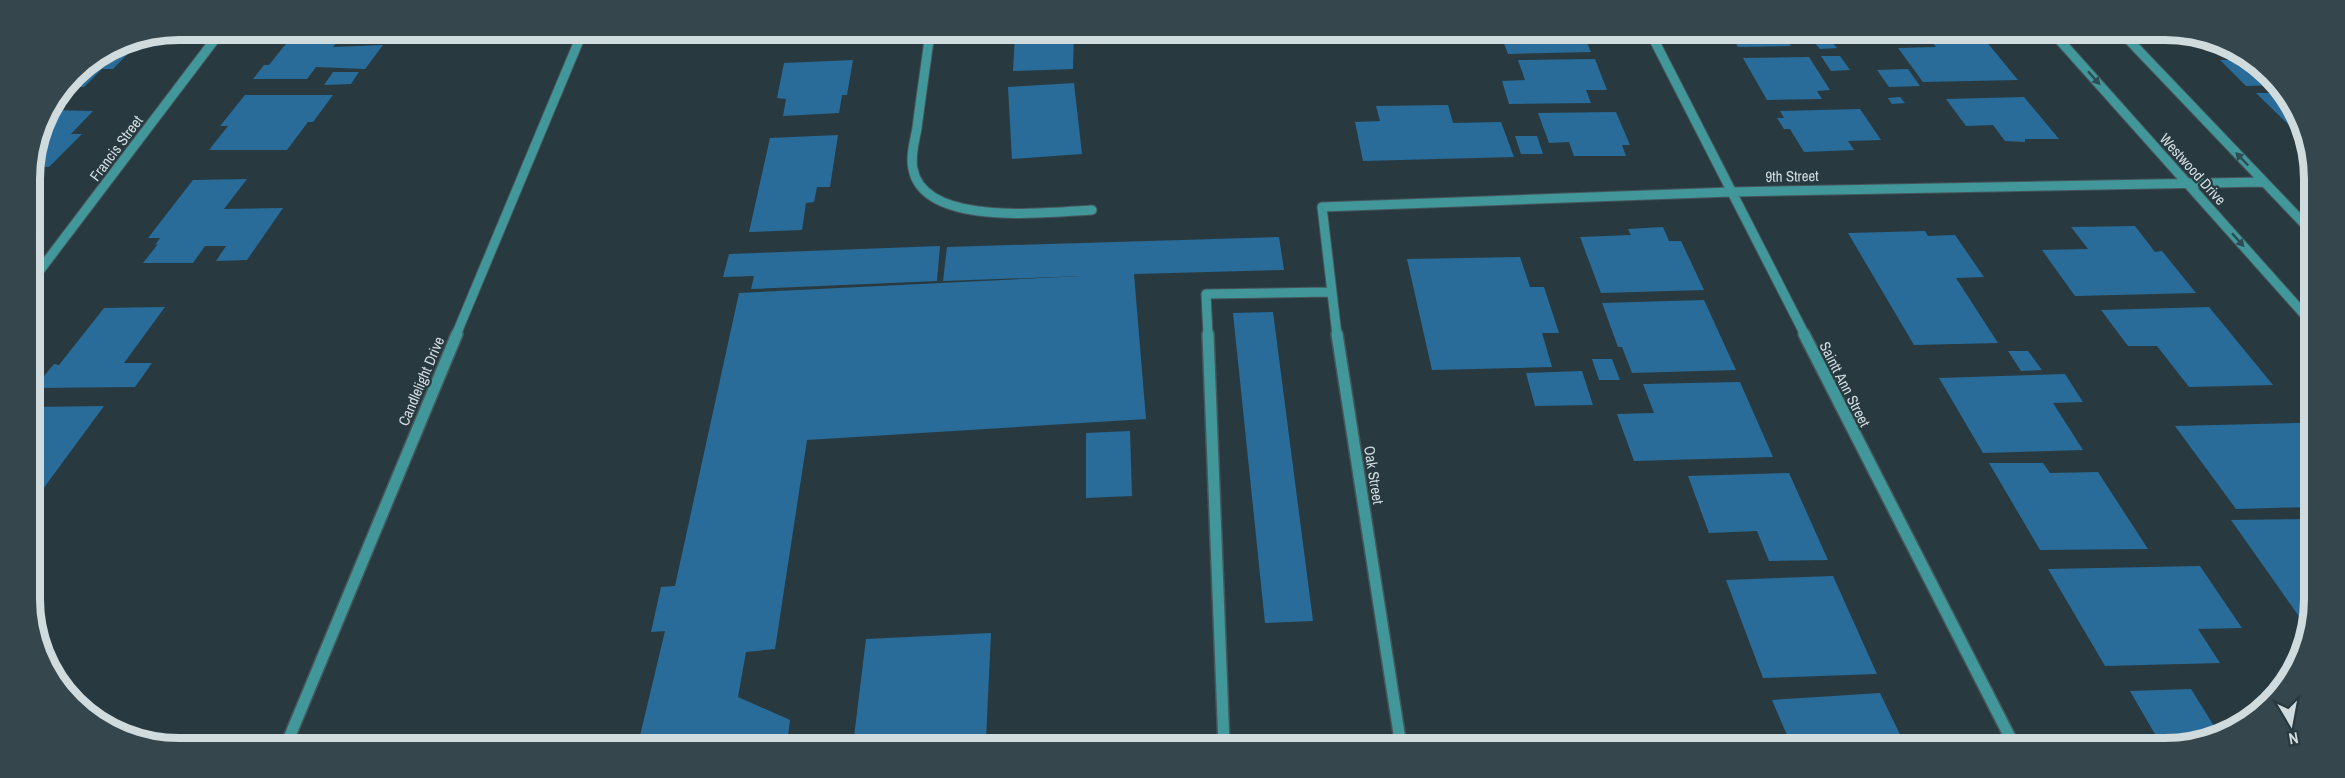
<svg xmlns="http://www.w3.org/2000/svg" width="2345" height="778" font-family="'Archivo Narrow',sans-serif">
	<rect width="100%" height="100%" fill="#283a40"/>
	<!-- building -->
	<path fill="#296c99" d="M297,30h49l-13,17 50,-2 -18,24 -49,-2 -9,12h-54l11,-14h5z
		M738,32h19l-2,6 -19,1z
		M798,32h59l-2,7 -59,2z
		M1024,32h50l-1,37 -60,2 2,-36h9z
		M1500,33l83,1 8,18 -83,2z
		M1731,34h65l3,5h-13l5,7 -53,1z
		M1927,35h54l37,45 -95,2 -25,-34 38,-1z
		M144,37l-31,32h-11l-18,18h-19l9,-13 49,-33z
		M1830,40l7,8 -17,1 -7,-8z
		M1821,56h19l10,14 -19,1z
		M1809,57l21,33 -13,1 5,8 -55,1 -24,-42z
		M1595,59l12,31h-21l5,13 -82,1 -7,-23 23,-1 -7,-20z
		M853,60l-6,35h-5l-3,18 -56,3 3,-17 -9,-1 7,-35z
		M2220,60h24l34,21 2,4 -34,1z
		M1908,69l12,17 -31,1 -12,-17z
		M333,72h26l-8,12 -27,1z
		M1074,83l8,71 -70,5 -4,-72z
		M2256,93h27l22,44h-4z
		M245,95h88l-20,27h-5l-21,28h-78l19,-24h-8z
		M1900,97l5,6 -13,1 -4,-6z
		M2024,97l35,42h-34v3l-20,-1 -12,-16 -27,1 -20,-27z
		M1448,105l5,18 48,-1 13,35 -151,4 -8,-39 25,-1 -4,-15z
		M1860,109l21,31 -33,1 6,9 -50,2 -14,-23h-6l-7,-11h7l-4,-7z
		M50,110l43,1 -22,23h11l-33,33h-18l11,-45z
		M1616,112l14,33h-8l4,11h-52l-5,-14 -20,1 -11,-30z
		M838,135l-8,52h-13l-3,15 -8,1 -4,27 -53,2 21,-94z
		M1515,136h22l6,18h-22z
		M247,179l-23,30 59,-1 -36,52 -31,1 10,-15h-21l-12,17h-50l15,-19 -3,1 5,-7h-12l45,-58z
		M2135,226l20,26 7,-1 34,42 -121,3 -33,-46 46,-1 -17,-22z
		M1663,227l6,14h12l23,49 -103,3 -21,-56 51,-2 -3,-6z
		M1925,231l3,5 27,-1 29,42 -28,1 42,65 -84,2 -66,-112z
		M1279,237l5,33 -150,4 12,145 -339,21 -32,209 -29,3 -8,45 52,23 -3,24h-149l27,-113 -14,1 10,-45 14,-1 64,-293 344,-17 -140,5 4,-34z
		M940,246l-3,35 -186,8 3,-13 -31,1 6,-23z
		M1520,257l10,30h14l15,46h-17l10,34 -120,3 -25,-111z
		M1704,300l32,70 -104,3 -10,-26h-4l-16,-44z
		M165,307l-41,56h28l-17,24 -101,1 20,-24 5,1 45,-57z
		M2209,307l64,78 -84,2 -32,-41h-29l-27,-36z
		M1273,312l40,309 -48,2 -32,-310z
		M2008,351h20l14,19 -21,1z
		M1592,359h20l8,21h-21z
		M1582,371l11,34 -58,1 -9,-33z
		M2065,374l18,28 -30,1 30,47 -100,3 -44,-75z
		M1740,382l33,75 -139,4 -17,-47 37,-1 -11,-29z
		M104,406l-72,98v-95l1,-2z
		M2300,423l11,14 -1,70 -74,2 -61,-83z
		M1130,431l2,65 -46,2v-65z
		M1989,463h54l7,10 48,-1 50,77 -108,1z
		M1789,473l39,87 -59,1 -12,-30 -48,2 -21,-57z
		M2310,519v113l-79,-112z
		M2200,566l42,62 -44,1 22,34 -115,3 -57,-97z
		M1833,576l44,98 -114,4 -37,-98z
		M991,633l-5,106 -133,6 13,-106z
		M2191,689l23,37h18l-57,22h-12l-33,-57z
		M1880,693l26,54h-114l-20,-47z"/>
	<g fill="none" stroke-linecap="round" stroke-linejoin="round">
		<!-- minor-far1 casing -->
		<g stroke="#46575c" stroke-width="11">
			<path id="minor-far1" d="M930,32c-4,32 -9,64 -13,96 -2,12 -7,28 -4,41 11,59 136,43 179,41
				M1651,34l154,301
				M2055,35l256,287
				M2124,35l188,197
				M31,282l191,-252
				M456,335l127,-304
				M1208,335l-2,-41 124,-2
				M1337,335l-15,-128 408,-15 533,-10"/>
		</g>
		<!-- minor casing -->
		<g stroke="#46575c" stroke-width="14">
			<path id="minor" d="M1208,334l16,411
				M1337,334l64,412
				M1804,334l211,413
				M287,743l170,-409"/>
		</g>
		<!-- minor-far1 -->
		<use href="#minor-far1" stroke="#41979a" stroke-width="9"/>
		<!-- minor -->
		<use href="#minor" stroke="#41979a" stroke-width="11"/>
	</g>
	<!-- one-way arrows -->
	<defs><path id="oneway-solid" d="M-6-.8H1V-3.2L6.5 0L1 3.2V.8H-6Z" transform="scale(1.5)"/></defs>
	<g fill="#2d4d52">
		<use href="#oneway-solid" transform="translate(2094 78) rotate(48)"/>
		<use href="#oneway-solid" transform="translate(2242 159) rotate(-134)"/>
		<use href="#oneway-solid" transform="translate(2238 240) rotate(48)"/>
	</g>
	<g text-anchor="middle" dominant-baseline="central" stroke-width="4.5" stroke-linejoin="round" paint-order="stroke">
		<!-- street labels -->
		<g font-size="15" fill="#d0dbde" stroke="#283a40">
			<text transform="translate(116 148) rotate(-53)">Francis Street</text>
			<text transform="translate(2193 169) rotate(48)">Westwood Drive</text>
			<text transform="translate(1792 176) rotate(-1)">9th Street</text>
			<text transform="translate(421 381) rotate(-67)">Candlelight Drive</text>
			<text transform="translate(1845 384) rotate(63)">Saintt Ann Street</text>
			<text transform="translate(1374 475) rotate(81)">Oak Street</text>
		</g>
	</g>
	<!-- crop -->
	<path d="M0 0H2345V778H0ZM179 40H2165A139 139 0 0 1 2304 179V599A139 139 0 0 1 2165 738H179A139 139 0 0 1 40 599V179A139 139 0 0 1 179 40Z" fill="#35474d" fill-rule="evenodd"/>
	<path fill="none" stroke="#d0dbde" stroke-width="8" d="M179 40H2165A139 139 0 0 1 2304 179V599A139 139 0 0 1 2165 738H179A139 139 0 0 1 40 599V179A139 139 0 0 1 179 40Z"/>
	<!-- north arrow -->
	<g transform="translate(2291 724) rotate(170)" stroke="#283a40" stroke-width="4.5" paint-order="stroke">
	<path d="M0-4.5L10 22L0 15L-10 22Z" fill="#d0dbde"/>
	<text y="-9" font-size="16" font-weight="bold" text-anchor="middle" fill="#d0dbde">N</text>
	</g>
</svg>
